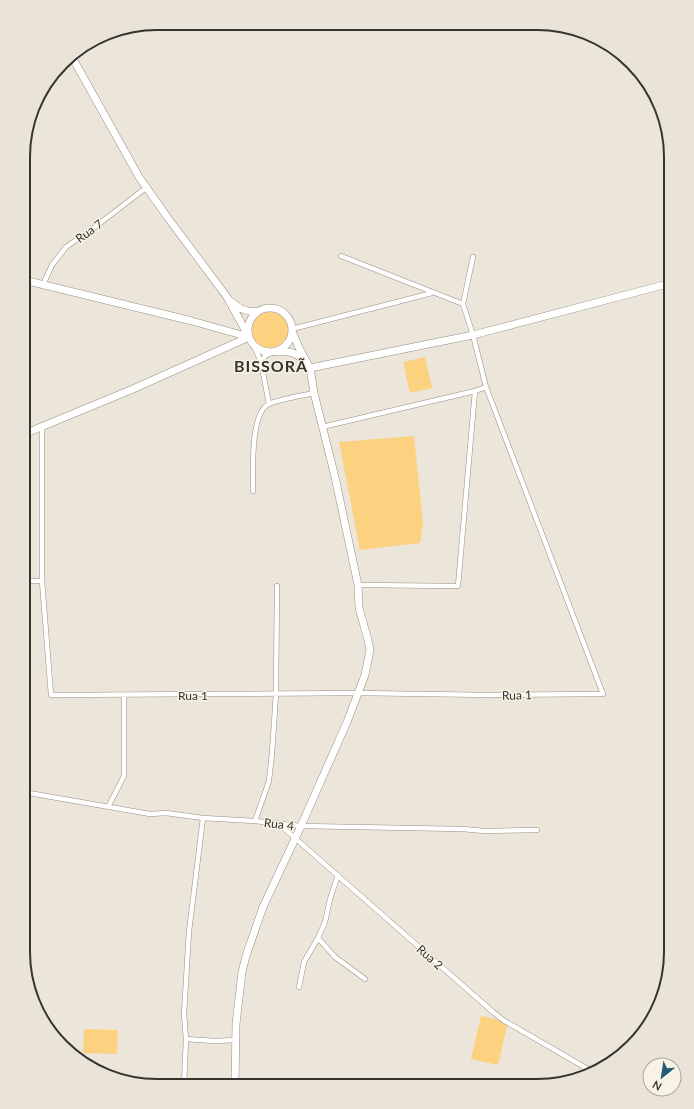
<svg xmlns="http://www.w3.org/2000/svg" width="694" height="1109" font-family="Lato,sans-serif">
	<rect width="100%" height="100%" fill="#ece5d9"/>
	<!-- green -->
	<path fill="#fcd280" d="M252 330a18 18 0 1 1 36 0a18 18 0 1 1-36 0Z
		M425,357l7,31 -22,5 -7,-31z
		M414,436l9,86 -3,21 -60,7 -21,-108z
		M481,1016l27,6 -10,43 -27,-6z
		M84,1029l34,1 -1,24 -34,-1z"/>
	<g fill="none" stroke-linecap="round" stroke-linejoin="round">
		<!-- street casing -->
		<g stroke="#969084" stroke-width="5.5">
			<path id="street" d="M341,256l122,48
				M43,285l9,-20 14,-18 25,-17 56,-43
				M292,329l140,-36
				M253,344l8,18 8,42
				M261,362l4,-6 7,-4
				M42,426v155l9,114 308,-2 131,2 113,-1 -117,-307 -13,-52 -10,-31 10,-47
				M322,427l153,-36 11,-4
				M253,491c0,-18 -3,-79 16,-87 12,-5 31,-8 45,-11
				M24,581h18
				M358,585l100,1 17,-195
				M23,792l127,22 16,-1 37,5 52,3 46,5 161,3 23,2 52,-1
				M108,807l16,-31v-81
				M255,821l14,-40 3,-28 4,-59 1,-108
				M279,824l214,188 10,8 90,52
				M318,938l17,19 30,22
				M299,987l5,-25 14,-24 7,-16 5,-23 8,-24
				M186,1039l29,2 21,-1
				M184,1085l2,-46 -2,-25 5,-83 14,-113"/>
		</g>
		<!-- secondary casing -->
		<g stroke="#969084" stroke-width="8">
			<path id="secondary" d="M71,55l68,122 29,41 59,79 22,40
				M24,280l168,41 57,16
				M232,302c8,8 16,11 27,9
				M248 330a22 22 0 1 1 44 0a22 22 0 1 1-44 0Z
				M278,352c11,-1 17,0 25,8
				M310,368l163,-33 198,-52
				M24,434l109,-45 116,-52
				M235,1085l1,-61 6,-52 4,-16 17,-49 38,-81 46,-104 18,-47 5,-25 -2,-10 -9,-32 -1,-23 -23,-108 -21,-84 -4,-25 -10,-18 -8,-19"/>
		</g>
		<!-- street -->
		<use href="#street" stroke="#fff" stroke-width="4.5"/>
		<!-- secondary -->
		<use href="#secondary" stroke="#fff" stroke-width="7"/>
	</g>
	<g text-anchor="middle" dominant-baseline="central" stroke-width="3" stroke-linejoin="round" paint-order="stroke">
		<!-- street labels -->
		<g font-size="12" fill="#36342f" stroke="#f9f3e6">
			<text transform="translate(89 231) rotate(-36)">Rua 7</text>
			<text x="193" y="695">Rua 1</text>
			<text transform="translate(517 695) rotate(-1)">Rua 1</text>
			<text transform="translate(279 824) rotate(7)">Rua 4</text>
			<text transform="translate(430 957) rotate(41)">Rua 2</text>
		</g>
		<!-- district labels -->
		<g font-size="16" font-weight="bold" letter-spacing="1" fill="#36342f" stroke="#f9f3e6">
			<text x="271" y="365">BISSORÃ</text>
		</g>
	</g>
	<!-- crop -->
	<path d="M0 0H694V1109H0ZM157 30H537A127 127 0 0 1 664 157V952A127 127 0 0 1 537 1079H157A127 127 0 0 1 30 952V157A127 127 0 0 1 157 30Z" fill="#e9e4d7" fill-rule="evenodd"/>
	<path fill="none" stroke="#36342f" stroke-width="2" d="M157 30H537A127 127 0 0 1 664 157V952A127 127 0 0 1 537 1079H157A127 127 0 0 1 30 952V157A127 127 0 0 1 157 30Z"/>
	<!-- north arrow -->
	<g transform="translate(662 1077) rotate(210)"><circle r="19" fill="#f9f3e6" stroke="#aba79d"/>
	<path d="M0-3L7 15L0 10L-7 15Z" fill="#255d77"/>
	<text y="-6" font-size="11" font-weight="bold" text-anchor="middle" fill="#36342f">N</text>
	</g>
</svg>
